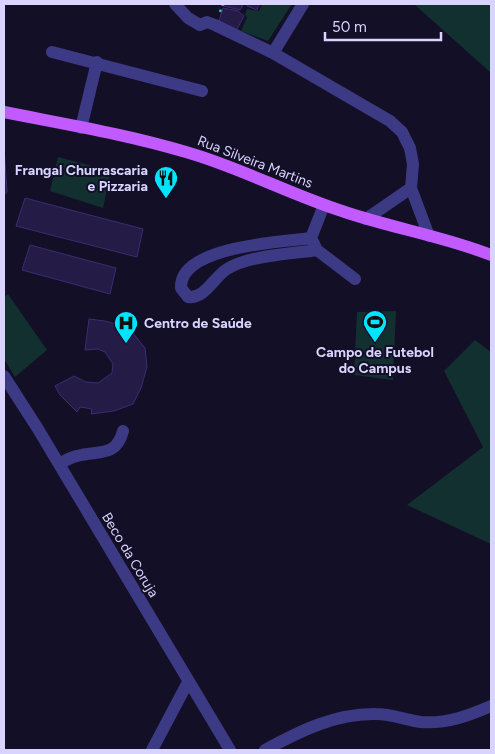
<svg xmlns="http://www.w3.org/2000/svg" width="495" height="754" font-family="Figtree,sans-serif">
	<rect width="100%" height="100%" fill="#130f26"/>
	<!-- green -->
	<path fill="#12302f" d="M262,4h30l-24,37 -27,-10 6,-14 -2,-2 2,-6 12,2z
		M414,4h77v69z
		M58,157l53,14 -8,37 -53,-17z
		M8,294l39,56 -32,27 -11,-18v-62z
		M396,311l-3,69 -39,-5 3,-63z
		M475,340l16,12v192l-84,-39 76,-58 -39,-76z"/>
	<!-- building -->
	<path fill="#241b47" stroke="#3b2d73" d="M224,4h15l4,1 -3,5 -16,-4z
		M247,4h12l-2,6 -10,-4z
		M223,8l15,3 6,5 -9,17 -17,-9z
		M4,147l3,45 -3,3z
		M25,198l118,31 -6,28 -121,-31z
		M30,245l86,23 -6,26 -88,-24z
		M89,319l16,2 17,5 11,7 12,15 2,19 -6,21 -8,16 -19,7 -23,3 1,-5 -12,-2 -3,5 -17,-17 -5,-9 19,-10 12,6 12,1 14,-10 1,-9 -8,-12 -7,-3 -13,1z"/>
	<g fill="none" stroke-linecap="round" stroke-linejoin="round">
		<!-- path -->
		<path stroke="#2fb8b0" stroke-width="2.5" stroke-dasharray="2.5 4" stroke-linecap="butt" d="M220,12l3,-8"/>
		<!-- minor -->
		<path stroke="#3d3a85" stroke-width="12" d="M175,4l13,14 12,7 7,-3 8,3 58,28 117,68 12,11 8,16 3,16 -2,24 18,48
			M52,52l150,39
			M273,53l30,-49
			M81,128l16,-66
			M324,205l-13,33 6,12 38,29
			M366,219l45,-31
			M311,238c-29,4 -132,8 -130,50l7,9c17,2 26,-20 39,-28 23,-14 64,-15 90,-19
			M4,376l34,53 192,321
			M59,464c6,-3 12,-7 18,-8 21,-6 39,2 46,-25
			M152,750l36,-68
			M265,750c35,-19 71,-37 111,-36 15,0 30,6 45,8 26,2 47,-6 70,-16"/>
		<!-- major -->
		<path stroke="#c25bff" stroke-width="12" d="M4,112c60,12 122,22 182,40 53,15 103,42 156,59 49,17 101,25 149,44"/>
	</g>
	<!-- icons -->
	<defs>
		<g id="restaurant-pin" transform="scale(1.25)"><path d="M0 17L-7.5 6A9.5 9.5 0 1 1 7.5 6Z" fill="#00e5ff" stroke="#130f26"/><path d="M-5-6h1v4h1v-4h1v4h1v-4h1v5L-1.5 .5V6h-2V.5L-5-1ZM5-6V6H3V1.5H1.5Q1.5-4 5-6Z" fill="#111"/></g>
		<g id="stadium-pin" transform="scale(1.25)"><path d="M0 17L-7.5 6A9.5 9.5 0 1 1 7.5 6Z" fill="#00e5ff" stroke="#130f26"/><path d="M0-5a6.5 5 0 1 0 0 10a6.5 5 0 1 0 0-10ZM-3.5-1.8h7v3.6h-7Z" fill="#111"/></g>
		<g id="hospital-pin" transform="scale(1.25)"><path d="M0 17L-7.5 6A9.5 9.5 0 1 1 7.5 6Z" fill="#00e5ff" stroke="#130f26"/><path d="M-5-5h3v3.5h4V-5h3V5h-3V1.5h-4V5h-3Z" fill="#111"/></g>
	</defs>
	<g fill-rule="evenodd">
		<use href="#restaurant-pin" x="166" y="178"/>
		<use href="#stadium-pin" x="375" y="322"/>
		<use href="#hospital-pin" x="126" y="323"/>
	</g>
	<g text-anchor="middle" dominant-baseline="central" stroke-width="4" stroke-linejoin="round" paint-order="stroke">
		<!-- street labels -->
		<g font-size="14" fill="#d9d4ff" stroke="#130f26">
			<text transform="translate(255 162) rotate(21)">Rua Silveira Martins</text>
			<text transform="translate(130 555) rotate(59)">Beco da Coruja</text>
		</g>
		<!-- poi labels -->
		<g font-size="14" font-weight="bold" fill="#d9d4ff" stroke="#130f26" text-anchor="end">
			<text x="148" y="170">Frangal Churrascaria<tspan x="148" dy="16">e Pizzaria</tspan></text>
			<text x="144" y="323" text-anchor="start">Centro de Saúde</text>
			<text x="375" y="352" text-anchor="middle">Campo de Futebol<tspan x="375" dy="16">do Campus</tspan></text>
		</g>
	</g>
	<!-- border -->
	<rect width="495" height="754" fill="none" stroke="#d9d4ff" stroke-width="10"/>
	<!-- scale -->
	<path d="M325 32v8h116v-8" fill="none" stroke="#d9d4ff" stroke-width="2.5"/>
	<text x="332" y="32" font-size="15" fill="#d9d4ff" stroke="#130f26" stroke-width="4" paint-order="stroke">50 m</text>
</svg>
